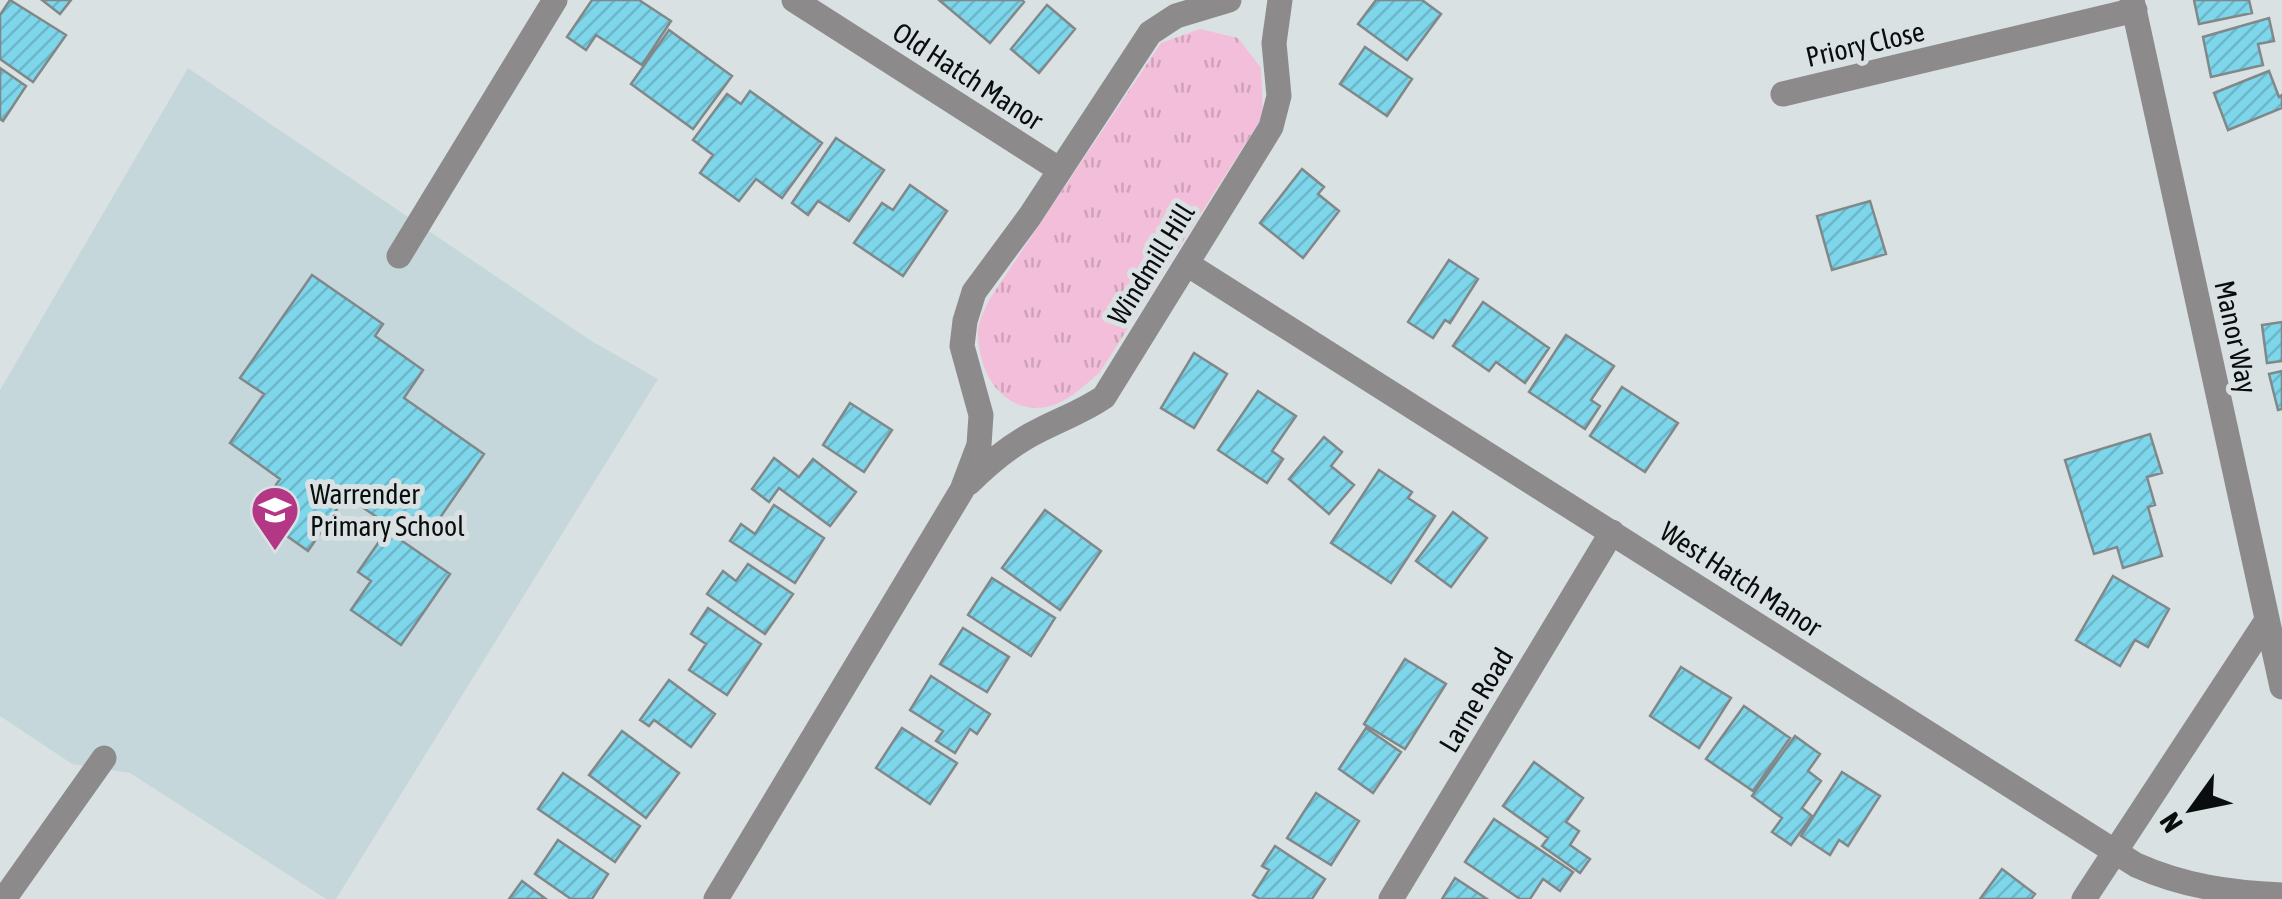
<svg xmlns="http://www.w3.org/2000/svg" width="2282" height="899" font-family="'Asap Condensed',sans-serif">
	<defs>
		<pattern id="grass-tufts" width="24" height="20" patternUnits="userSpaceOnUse" patternTransform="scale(2.5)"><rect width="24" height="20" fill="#f3bed9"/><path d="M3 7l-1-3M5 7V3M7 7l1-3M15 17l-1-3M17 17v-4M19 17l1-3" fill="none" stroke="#cfa2b9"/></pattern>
		<pattern id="building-hatch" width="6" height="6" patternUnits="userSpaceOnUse" patternTransform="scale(2.5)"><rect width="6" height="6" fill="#7dd6ea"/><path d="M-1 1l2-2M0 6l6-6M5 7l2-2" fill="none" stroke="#6bb6c8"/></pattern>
	</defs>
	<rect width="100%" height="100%" fill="#d9e1e3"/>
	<!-- built -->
	<path fill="#c6d7dc" d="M188,68l402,272 68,39 -322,520h-10l-196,-126 -58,-9 -72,-48v-326z"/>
	<!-- grass -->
	<path fill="url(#grass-tufts)" d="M1200,29l38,9 23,30 2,48 -163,256c-16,14 -37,35 -61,36 -42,1 -62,-42 -61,-78 1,-10 7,-21 11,-30l172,-257z"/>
	<!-- building -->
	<path fill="url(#building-hatch)" stroke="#80888a" stroke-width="2.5" d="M10,0l56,35 -33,47 -33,-23v-44z
		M42,0h29l-11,14z
		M592,0h47l32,21 -29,44 -46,-30 -10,15 -19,-13z
		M939,0h83l2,2 -34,41z
		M1376,0h46l19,14 -34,46 -49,-36z
		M2194,0h55l3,13 -53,11z
		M1047,5l28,24 -36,44 -28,-24z
		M2269,18l5,23 -16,3 5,21 -52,12 -8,-40z
		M669,30l63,46 -39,53 -62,-45z
		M1365,47l47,32 -25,37 -47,-32z
		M0,68l26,18 -23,35 -3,-2z
		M2269,71l10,26 3,-2v13l-54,22 -14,-37z
		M750,91l72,52 -40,55 -26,-19 -17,22 -39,-28 13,-18 -20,-15 34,-46 14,10z
		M836,138l48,32 -35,51 -31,-20 -10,14 -16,-12z
		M1302,169l22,18 -6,7 21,17 -36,47 -43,-35z
		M910,185l37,26 -44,65 -49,-33 28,-40 11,7z
		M1870,201l16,53 -54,16 -15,-54z
		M1449,260l29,19 -28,44 -5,-3 -12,18 -25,-16z
		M312,275l71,49 -8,12 48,34 -19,28 80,56 -56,81 -22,-15 -11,16 55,38 -49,71 -50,-35 20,-29 -13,-9 32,-46 -44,-30 -38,55 -52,-37 24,-35 -50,-36 34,-49 -24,-16z
		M1483,302l66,46 -24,35 -29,-21 -7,9 -36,-25z
		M2282,322v39l-15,2 -5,-38z
		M1566,335l48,31 -23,34 9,6 -15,23 -56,-37z
		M1194,353l33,21 -33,54 -33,-20z
		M2282,371v38l-4,1 -9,-36z
		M1622,387l56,36 -33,49 -55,-36z
		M1258,391l38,25 -24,35 11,8 -16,24 -49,-33z
		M850,403l42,27 -28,42 -41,-27z
		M2150,434l12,39 -15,4 8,28 -7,2 14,49 -39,12 -6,-21 -23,7 -29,-94z
		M1324,437l18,15 -11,14 23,19 -25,29 -40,-35z
		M774,458l25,19 14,-18 43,33 -26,34 -51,-38 -10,14 -17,-13z
		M1379,470l33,22 -4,6 27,18 -44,67 -60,-40z
		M774,505l50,33 -29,45 -65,-42 11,-17 14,10z
		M1045,510l56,41 -41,59 -58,-42z
		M1453,512l34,26 -36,49 -35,-26z
		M748,564l45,30 -28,40 -58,-40 16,-23 13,10z
		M2113,576l56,33 -21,38 -13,-7 -15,26 -44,-26z
		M992,578l63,40 -24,38 -63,-41z
		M708,608l53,36 -34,51 -38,-25 17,-26 -15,-10z
		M963,628l46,29 -22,35 -47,-28z
		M1405,659l41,25 -41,65 -41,-25z
		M1681,667l50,31 -32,50 -49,-32z
		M931,676l59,38 -13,20 -7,-5 -15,24 -19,-12 7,-10 -33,-21z
		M669,680l46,34 -24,33 -37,-27 -5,6 -9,-6z
		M1744,706l46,32 -37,53 -47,-32z
		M902,728l55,35 -27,41 -54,-36z
		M1366,728l35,24 -28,41 -34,-24z
		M622,731l57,42 -33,45 -57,-43z
		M1795,736l25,18 -12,17 13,10 -19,27 10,8 -21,29 -19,-13 10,-14 -30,-22z
		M1534,762l49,36 -17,24 13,9 -9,14 20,14 -10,14 -38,-27 6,-8 -45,-32z
		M1842,772l38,24 -32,50 -9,-6 -9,15 -29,-19z
		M563,773l77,53 -25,36 -77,-53z
		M1316,793l43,28 -28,44 -44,-27z
		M1494,819l79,53 -13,19 -17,-12 -13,20h-10l-55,-37z
		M558,840l50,34 -16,25h-21l-36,-25z
		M1275,846l50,33 -13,20h-52l-7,-4 16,-25 -7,-4z
		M2002,869l33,25 -4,5h-51z
		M1455,878l32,21h-45z
		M522,881l24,18h-37z"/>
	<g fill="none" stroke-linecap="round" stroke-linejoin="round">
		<!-- minor -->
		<path stroke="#8d8a8b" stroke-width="25" d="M794,0l266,170
			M2132,0l150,687
			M1783,94l352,-84
			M399,256l156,-256
			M1187,264l949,601c47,21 94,28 146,30
			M969,483c21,-21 44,-40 71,-53 23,-12 42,-18 64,-33l167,-270 8,-31 -5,-53 6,-43
			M4,899l100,-141
			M716,899l246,-409 17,-45 2,-30 -19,-69 3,-25 9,-29 56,-76 120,-183 26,-17 53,-16
			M1391,899l221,-367
			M2084,899l183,-279"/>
	</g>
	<!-- icons -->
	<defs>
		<g id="school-pin" transform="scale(2.5)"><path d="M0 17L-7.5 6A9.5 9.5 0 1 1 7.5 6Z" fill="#b43786" stroke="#d9e1e3"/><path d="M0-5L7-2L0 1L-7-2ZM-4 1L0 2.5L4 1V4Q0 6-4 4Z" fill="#fff"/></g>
	</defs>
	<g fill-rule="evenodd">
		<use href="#school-pin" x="275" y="510"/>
	</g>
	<g text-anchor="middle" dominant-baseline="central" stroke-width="10" stroke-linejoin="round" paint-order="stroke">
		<!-- street labels -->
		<g font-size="28" fill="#0a0d0d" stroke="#d9e1e3">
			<text transform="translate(1865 44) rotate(-13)">Priory Close</text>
			<text transform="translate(968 76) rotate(33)">Old Hatch Manor</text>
			<text transform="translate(1151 264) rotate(-58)">Windmill Hill</text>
			<text transform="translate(2236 337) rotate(78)">Manor Way</text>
			<text transform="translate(1741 579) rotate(33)">West Hatch Manor</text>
			<text transform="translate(1476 700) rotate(-59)">Larne Road</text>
		</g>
		<!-- poi labels -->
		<g font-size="28" fill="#0a0d0d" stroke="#d9e1e3" text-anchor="start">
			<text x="310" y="494">Warrender<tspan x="310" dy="32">Primary School</tspan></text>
		</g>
	</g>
	<!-- north arrow -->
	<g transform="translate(2192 809) rotate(237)" stroke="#d9e1e3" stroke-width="8" paint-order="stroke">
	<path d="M0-8L18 38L0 25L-18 38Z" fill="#0a0d0d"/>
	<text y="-15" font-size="28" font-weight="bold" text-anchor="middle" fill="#0a0d0d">N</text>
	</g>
</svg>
